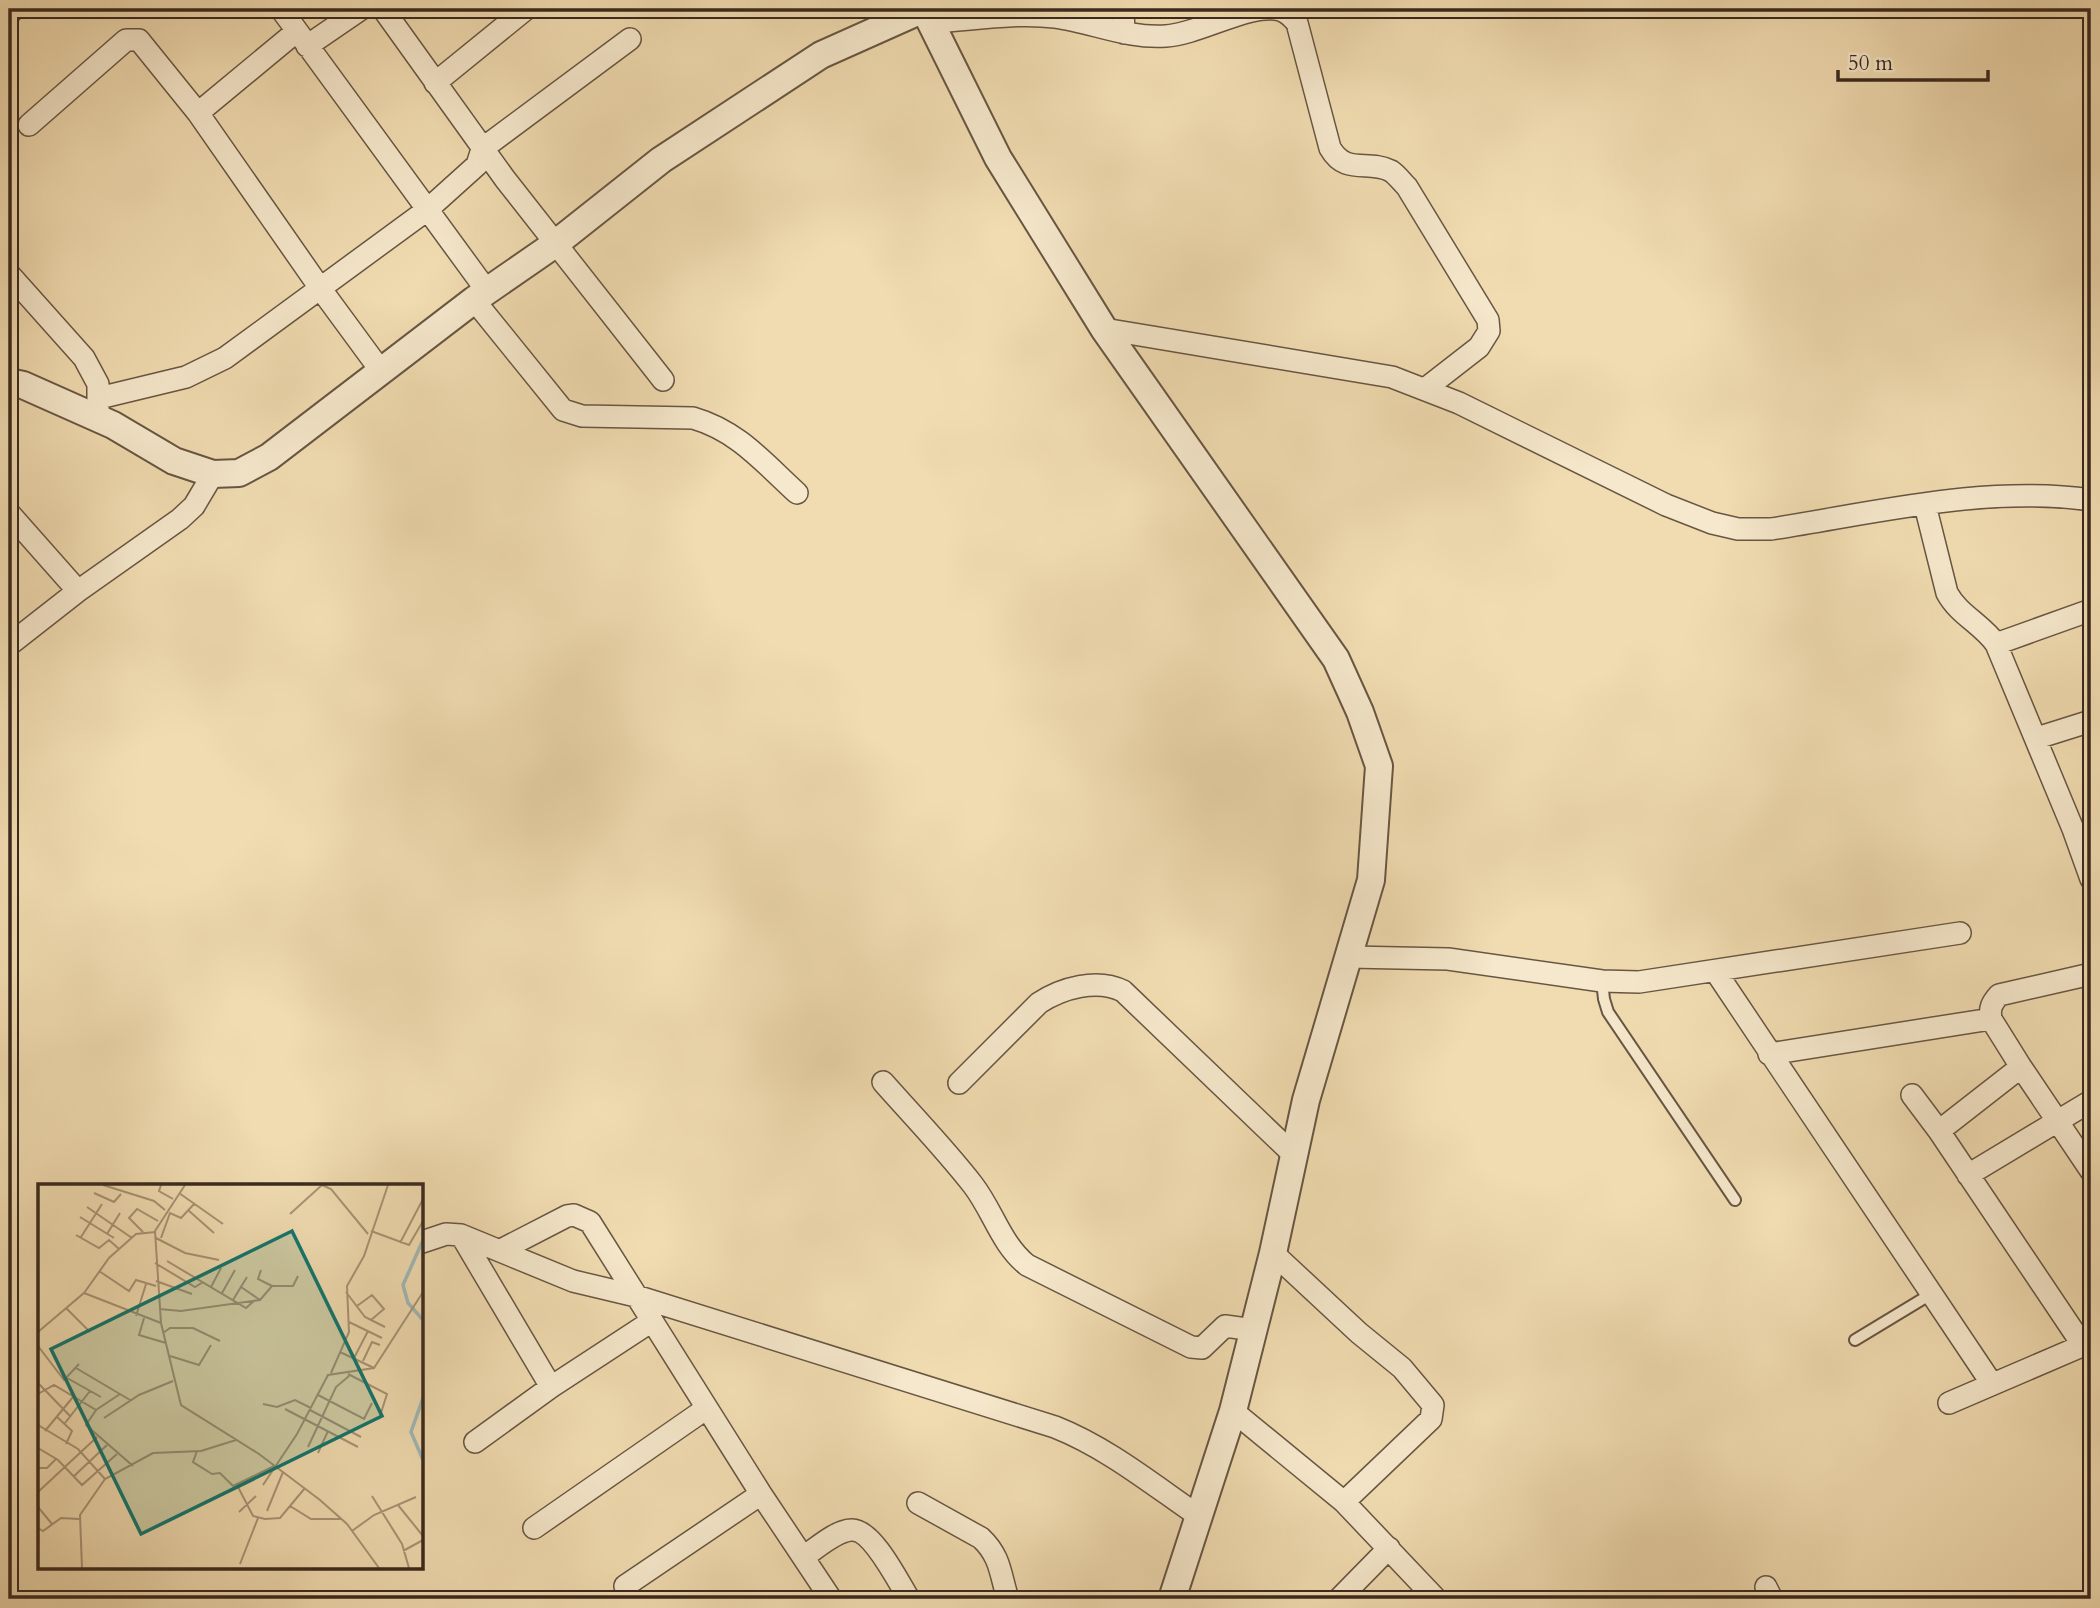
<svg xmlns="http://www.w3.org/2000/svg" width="2100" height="1608" font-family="Cardo,serif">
	<rect width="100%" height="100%" fill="#f1dcb1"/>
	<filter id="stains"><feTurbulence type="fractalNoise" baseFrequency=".00286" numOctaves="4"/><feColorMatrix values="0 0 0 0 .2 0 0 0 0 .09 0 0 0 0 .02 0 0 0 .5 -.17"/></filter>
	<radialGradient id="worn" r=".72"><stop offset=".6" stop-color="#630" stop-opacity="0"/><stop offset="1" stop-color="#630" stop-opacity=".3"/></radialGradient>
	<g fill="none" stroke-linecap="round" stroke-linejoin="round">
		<!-- service casing -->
		<g stroke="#685643" stroke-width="14">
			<path id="service" d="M1602,981l2,18 4,13 127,188
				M1855,1340l76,-46"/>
		</g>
		<!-- minor casing -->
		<g stroke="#685643" stroke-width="24">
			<path id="minor" d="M281,9l206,282
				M383,9l122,170 158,201
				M1123,9l1,24
				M9,14l5,-5
				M932,22c40,-2 83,-10 123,-5 37,5 73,22 111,19 34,-2 85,-34 114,-26 8,2 12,7 17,13l33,125c16,28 38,11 61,23 6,4 11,11 16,16l81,133 1,11 -10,16 -54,42
				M307,46l54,-37
				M435,83l91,-74
				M198,113l99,-82
				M29,125l97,-85h13l59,73 122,175 61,83
				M9,274l75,84 14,26v25
				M474,300l89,110 19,6 111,2c45,13 70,44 104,75
				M1104,329l288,48 67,26 207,102 46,18 26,6h33c104,-16 215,-44 320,-29
				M99,398l87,-21 39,-19 202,-148 50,-45 5,-16 148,-110
				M1925,505l22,88c12,22 35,31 49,51l77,185 18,50
				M9,513l69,78
				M1996,644l95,-34
				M9,645l69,-54 102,-72 14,-13 19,-32
				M2037,738l54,-17
				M1350,957l98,2 154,22 37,1 321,-49
				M1716,972l276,412
				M2091,974l-92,21c-7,8 -10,13 -8,24l30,48 70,104
				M1769,1054l222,-35
				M883,1082c30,34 62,67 90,103 20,26 28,59 54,80l164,82 11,1 23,-22 29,4
				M959,1083l80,-80c23,-15 58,-25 84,-12l171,164
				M1912,1095l27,36 143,213
				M1939,1131l82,-64
				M1968,1175l123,-74
				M461,1235l90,152
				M422,1242l24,-8 15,1 112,46 63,15 419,131c53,21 98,58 145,90
				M501,1250l66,-34 7,-1 16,7 171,272 70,105
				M1273,1253l86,80 43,35 31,37 -2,14 -87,83
				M1949,1403l142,-61
				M1233,1411l111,91 92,97
				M475,1442l76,-55 101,-66
				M918,1503l63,35c20,19 19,36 27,61
				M534,1528l173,-120
				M803,1557c13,-8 32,-26 48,-27 21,-2 48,53 58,69
				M625,1586l136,-92
				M1766,1587l6,12
				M1339,1599l50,-51"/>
		</g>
		<!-- tertiary casing -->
		<g stroke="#685643" stroke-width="30">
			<path id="tertiary" d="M9,382l14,3 90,40 61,36 39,13 26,-1 30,-16 205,-157 81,-56 106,-84 160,-105 103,-46 74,149 106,171 232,330 24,53 19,54 -8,114 -65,220 -33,153 -40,158 -61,188"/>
		</g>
		<!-- service -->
		<use href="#service" stroke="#f6e8cc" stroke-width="10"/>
		<!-- minor -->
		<use href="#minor" stroke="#f6e8cc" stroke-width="21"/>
		<!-- tertiary -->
		<use href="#tertiary" stroke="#f6e8cc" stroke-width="26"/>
	</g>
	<!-- overview -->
	<g transform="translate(38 1184)">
		<rect width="385" height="385" fill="#f1dcb1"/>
		<path fill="none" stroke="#a0b9b8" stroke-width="3.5" d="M385,56l-20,45 5,18 15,17M385,214l-12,34 12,28"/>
		<path fill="none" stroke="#a89476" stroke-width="2" d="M65,1l51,16 11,9M123,1l-2,6 14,8M147,1l-30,46 6,92 20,82 78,49 61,46 27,24 32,44M284,1l9,4 37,45M56,9l20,9 7,-8M141,9l44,31M49,23l45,31M150,26l26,23M252,30l32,-29M42,33l34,21M333,47l38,14 14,-24M105,48l-14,-14 8,-9 21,12M69,50l13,-21M38,51l23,13 10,-8 10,9M43,53l21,-33M118,54l29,15 34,7M123,54l9,-25 11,5 14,-15M362,59l23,-44M129,77l79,47 9,-8M117,79l40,24 8,-5M223,86l-3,9 14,7M61,87l30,20 7,-11 20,6M118,97l36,13M173,103l10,-19M203,103l19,13M308,108l19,25 20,10M46,109l25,-35 27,-24 19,-2M184,109l13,-23M195,116l14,-23M319,122l15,-11 12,14 -13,11M28,124l24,24M121,125l22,2 79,-11 12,-14h21l5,-10M98,132l10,-32M106,134l-5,17 27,8M311,138l33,16M0,148l46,-39 77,30M125,149l7,-5h23l27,13M0,162l26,34 15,-16M302,168l34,16M132,172l29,9 12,-20M316,174l14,-27M325,177l9,-19 8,3M38,184l54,32M293,189l18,-41 -2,-46 17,-30 24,-71M310,190l39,20 -8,25M29,194l34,19M0,199l33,34M0,210l16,-9 42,25 -10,15 47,41M280,211l46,24 8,-16M225,220l14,3 18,-7 16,8M247,225l73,38M58,226l24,-16M272,226l51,27M18,232l16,15 -6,13M66,234l35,-23 34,-14M27,239l25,-32M0,241l40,24 27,30M7,247l28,-34M270,263l28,-60 13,-11M0,264l20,12 24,25 35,-31M159,267l-4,11 19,12 8,-1 13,13 41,-20M280,269l10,-22M0,284h9l9,-9M35,293l34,-32M199,301l16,31 12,3 15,-1 25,-30M225,301l34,-51 31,-59 46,-7 49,-76M0,308l59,-55M334,312l30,48 7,24M360,321l25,31M252,322l21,13h30M0,323l14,17M229,327l16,-39M201,328l17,-16M0,344l5,3 18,-13 18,1M314,347l22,-16 42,-18M365,367l20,-11M202,380l18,-46M44,384l-2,-53 25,-36 48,-26 48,-2 35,-11"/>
		<path fill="#0f766e" fill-opacity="0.15" stroke="#0f766e" stroke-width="3.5" d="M254,47l90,185 -241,118 -90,-185z"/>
		<rect width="385" height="385" fill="none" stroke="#3a291e" stroke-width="3.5"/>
	</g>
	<!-- margin -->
	<rect width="2100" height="1608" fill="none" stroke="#f1dcb1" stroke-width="35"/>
	<rect x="10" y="10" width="2079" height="1587" fill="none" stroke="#3a291e" stroke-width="3.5"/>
	<rect x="18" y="18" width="2065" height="1573" fill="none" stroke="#3a291e" stroke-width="2"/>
	<!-- scale -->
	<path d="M1838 70v10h150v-10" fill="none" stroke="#3a291e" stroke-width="3.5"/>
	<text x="1848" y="70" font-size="21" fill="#3a291e" stroke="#f6e8cc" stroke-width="5" paint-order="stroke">50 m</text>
	<rect width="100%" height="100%" filter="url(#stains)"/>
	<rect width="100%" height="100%" fill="url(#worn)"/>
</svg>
